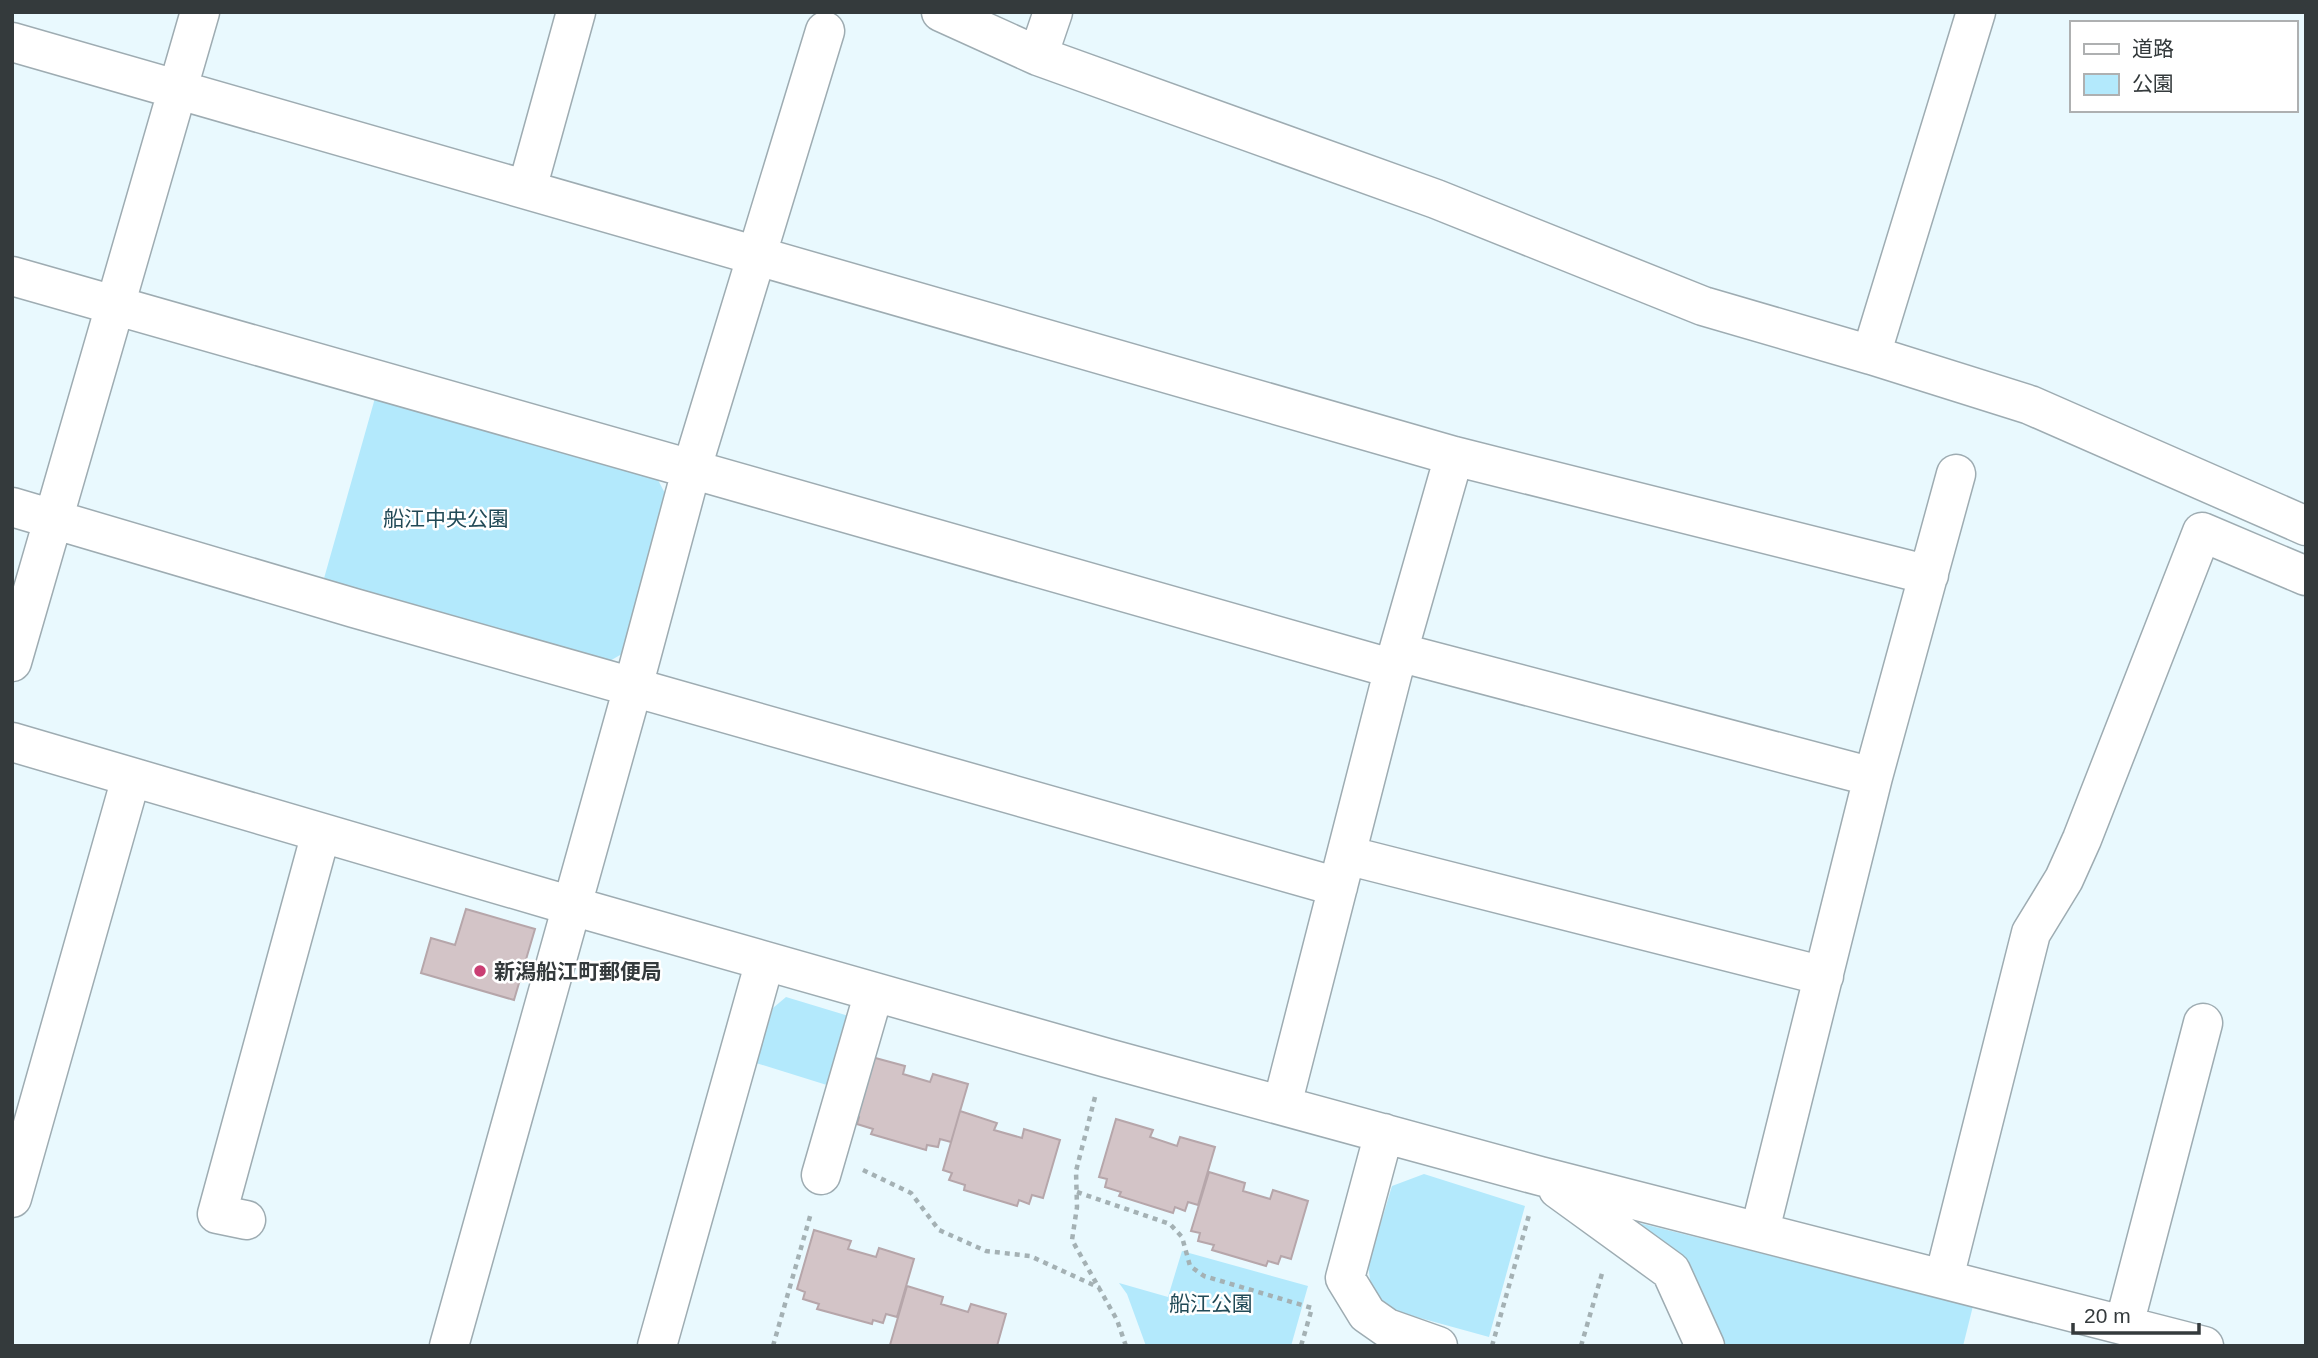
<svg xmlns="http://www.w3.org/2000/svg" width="2318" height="1358" font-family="Helvetica,'Noto Sans JP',sans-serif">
	<rect width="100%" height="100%" fill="#e9f9fe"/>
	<!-- green -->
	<path fill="#b3e9fc" d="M375,398l283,82 11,21 -42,150 -19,11 -285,-80z
		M786,997l66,20 -22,69 -74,-23 17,-55z
		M1424,1174l101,32 -36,131 -98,-27 -19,-17 -4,-28 24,-79z
		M1627,1220l346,86 -10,40h-238l-40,-84z
		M1182,1251l126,35 -17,60h-145l-19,-52 -8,-11 49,14z"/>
	<!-- building -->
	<path fill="#d3c4c7" stroke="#b6a6aa" stroke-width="2" d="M466,909l69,20 -21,71 -93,-27 10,-35 24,7z
		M868,1056l37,10 -2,8 27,8 3,-8 35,10 -17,58 -11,-3 -2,8 -11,-2 -1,5 -55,-16 2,-5 -16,-5 2,-7 -8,-3z
		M960,1111l37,12 -3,7 28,8 2,-9 36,11 -17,58 -11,-3 -3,9 -10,-4 -2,6 -53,-16 1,-5 -16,-5 3,-7 -9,-3z
		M1116,1119l37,11 -3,7 27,9 3,-9 35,10 -17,58 -10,-3 -3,9 -10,-4 -2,6 -54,-17 2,-4 -16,-5 2,-8 -8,-2z
		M1209,1172l36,11 -2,8 27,8 3,-9 35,11 -17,58 -10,-3 -3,8 -10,-3 -2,5 -54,-16 2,-5 -16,-4 2,-8 -9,-2z
		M814,1230l37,11 -3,8 28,8 3,-9 35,11 -17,58 -11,-3 -3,9 -10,-3 -1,4 -55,-15 2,-5 -16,-5 2,-7 -8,-3z
		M907,1286l36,11 -2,7 27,8 3,-8 35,10 -9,32 -107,-1z"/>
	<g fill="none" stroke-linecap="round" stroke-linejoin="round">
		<!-- minor casing -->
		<g stroke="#9eacb2" stroke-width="41">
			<path id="minor" d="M941,12l97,44 398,143 267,107 168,49
				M1976,12l-105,343 159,50 276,121
				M12,42l1442,414 475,119
				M1038,56l15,-44
				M527,189l49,-177
				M12,276l1382,393
				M12,507l342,101 984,279
				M1398,652l475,125
				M12,662l188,-650
				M12,742l560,164 535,152 433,118 664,170
				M1346,855l478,121
				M1282,1105l116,-453 56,-196
				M1384,1133l-39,145 22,36 20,14 51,18
				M821,1175l53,-183
				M1558,1189l113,82 34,75
				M12,1198l119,-420
				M246,1220l-29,-6 104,-381
				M1760,1230l113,-453 83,-303
				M1944,1278l87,-345 33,-54 18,-40 120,-307 104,44
				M2124,1325l79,-302
				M449,1346l184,-659 58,-216 134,-440
				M657,1346l108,-385"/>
		</g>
		<!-- path -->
		<path stroke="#a4b1b4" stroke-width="4.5" stroke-dasharray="5 5" stroke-linecap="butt" d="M1095,1097l-19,74 1,36 -5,33 45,80 9,26
			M863,1170l48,23 28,37 47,21 44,5 70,32
			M1077,1192l93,32 12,13 8,29 14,10 108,32 -11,38
			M773,1346l38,-133
			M1492,1346l37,-131
			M1581,1346l22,-76"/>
		<!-- minor -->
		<use href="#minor" stroke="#fff" stroke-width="38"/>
	</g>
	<!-- markers -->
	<circle fill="#ca3e73" stroke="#fff" stroke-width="2.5" cx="480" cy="971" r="7"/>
	<g text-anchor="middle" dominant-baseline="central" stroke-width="5" stroke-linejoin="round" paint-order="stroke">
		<!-- park labels -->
		<g font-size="21" fill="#214a57" stroke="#fff">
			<text x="446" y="518">船江中央公園</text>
			<text x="1211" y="1303">船江公園</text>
		</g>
		<!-- poi labels -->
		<g font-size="21" font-weight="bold" fill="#343a3c" stroke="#fff" text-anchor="start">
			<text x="494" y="971">新潟船江町郵便局</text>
		</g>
	</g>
	<!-- border -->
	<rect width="2318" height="1358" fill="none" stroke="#343a3c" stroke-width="28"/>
	<!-- legend -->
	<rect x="2070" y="21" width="228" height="91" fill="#ffffff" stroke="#aeb0b1" stroke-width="2"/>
	<rect x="2084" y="44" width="35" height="10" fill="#ffffff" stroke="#aeb0b1" stroke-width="2"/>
	<text x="2132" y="56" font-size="21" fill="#343a3c">道路</text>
	<rect x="2084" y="74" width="35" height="21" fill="#b3e9fc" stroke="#aeb0b1" stroke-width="2"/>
	<text x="2132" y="91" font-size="21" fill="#343a3c">公園</text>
	<!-- scale -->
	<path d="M2073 1323v10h126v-10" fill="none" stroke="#343a3c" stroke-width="3.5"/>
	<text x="2084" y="1323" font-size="21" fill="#343a3c" stroke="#ffffff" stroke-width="5" paint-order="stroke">20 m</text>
</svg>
